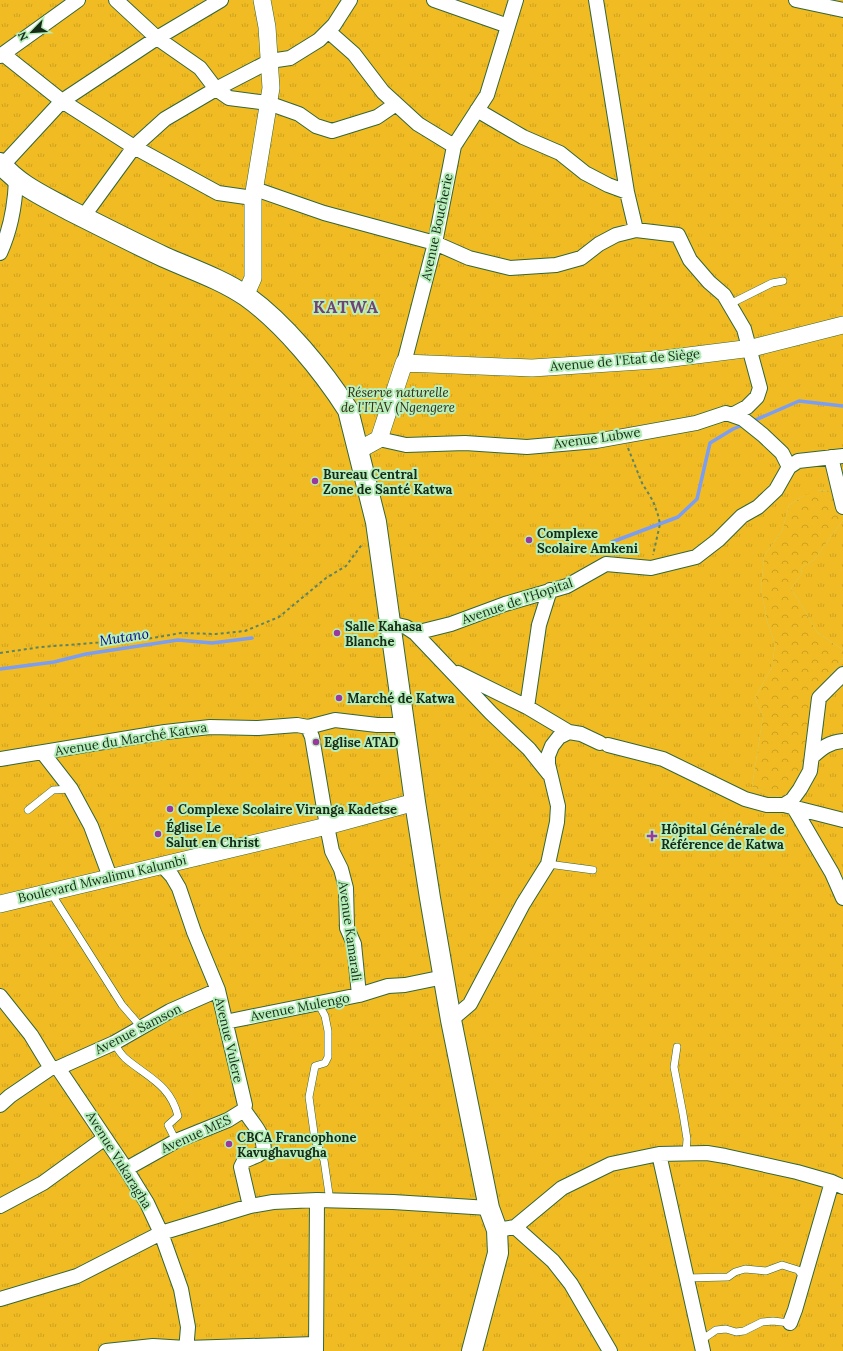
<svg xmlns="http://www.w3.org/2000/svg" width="843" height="1351" font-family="Lora,serif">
	<defs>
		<pattern id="forest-crowns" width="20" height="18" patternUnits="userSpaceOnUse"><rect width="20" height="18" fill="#f1bb23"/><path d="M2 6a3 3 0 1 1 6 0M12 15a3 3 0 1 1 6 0" fill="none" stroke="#cea11f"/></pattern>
		<pattern id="park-tufts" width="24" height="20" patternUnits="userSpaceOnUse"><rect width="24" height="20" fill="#f1bb23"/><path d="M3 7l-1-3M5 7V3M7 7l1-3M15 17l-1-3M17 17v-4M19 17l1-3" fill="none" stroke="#cea11f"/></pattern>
	</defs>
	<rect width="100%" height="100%" fill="#abe1ae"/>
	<!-- forest -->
	<path fill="url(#forest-crowns)" d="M832,490l11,3v27l-29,40 -12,7 -1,8 -10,13 26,44 26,18v8l-23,30 -13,83 -23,28 -32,-12 11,-71 -8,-18 17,-31 3,-23 -8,-23 -6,-32 3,-33 18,-25 7,-26 22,-14z"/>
	<!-- park -->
	<path fill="url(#park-tufts)" d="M0,0h843v493c-27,-6 -32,-2 -54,12l-7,26 -18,25 -3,33 6,32 8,23 -3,23 -17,31 8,18 -11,71 32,12 23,-28 13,-83 23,-30v693h-843z
		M843,520v130l-26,-18 -26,-44 10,-13 1,-8 12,-7z"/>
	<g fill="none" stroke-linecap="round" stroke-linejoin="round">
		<!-- stream -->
		<path stroke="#7b9ef2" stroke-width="3.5" d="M753,421l46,-20 44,5
			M612,542l66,-25 19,-18 13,-56 23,-14 12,-5
			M0,669l54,-7 32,-8 92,-14 34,3 40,-5"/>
		<!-- service casing -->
		<g stroke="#34673a" stroke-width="8">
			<path id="service" d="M730,304l42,-21 11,-2
				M28,810l25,-20 18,-1
				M548,864l45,6
				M51,893l71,112 19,22
				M318,1003l7,13 3,15v26l-3,6 -10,3 -6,31 6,43 9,20 6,41
				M114,1043c3,5 7,11 11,15 22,19 45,26 53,58l-10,9 8,16
				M677,1047l-3,20 9,47 4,25 -1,14
				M686,1278l42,-1 7,-5 10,-3 21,2 16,-6 16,5 6,8
				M700,1341l16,-11 10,-1 10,3 8,-1 18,-9 11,-1 17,2"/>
		</g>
		<!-- minor casing -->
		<g stroke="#34673a" stroke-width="16">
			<path id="minor" d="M116,0l41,38 43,30 16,21 13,9 39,5 31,11 17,12 16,5 45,-14 19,-13
				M434,0l74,26
				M596,0l31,192 9,38
				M796,0l47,10
				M328,31l26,23 29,38 35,32 36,22
				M3,54l59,47 72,46 84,46 35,5
				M0,56l78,-56
				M477,110l46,27 37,16 25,20 23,12 19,7
				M2,166l60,-65 95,-63 64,-38
				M255,189l69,24 111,30 34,15 41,10 46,-3 25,-7 18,-14 17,-9 20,-5 42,5 12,25 19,22 15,13 20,34 16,59 -3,9 -10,10 -15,8
				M83,217l51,-70 31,-28 51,-30 54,-28 20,-3 29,-18 15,-15 16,-25
				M0,253c11,-24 15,-47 16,-73
				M404,363l31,-120 19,-97 33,-51 29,-95
				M379,439l27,6 59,-2 62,4 69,-6 100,-18 30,-10 17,6 20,16 19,18 7,14
				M831,457l12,50
				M389,623l17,4 9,6 76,80 38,36 20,25
				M415,633l36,-9 54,-20 62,-18 39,-22 45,4 45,-11 22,-17 24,-24 16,-9 18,-17 13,-23 9,-6 45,-5
				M458,673l69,34 42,25
				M527,707l12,-82 11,-35
				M308,727l4,10 15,89 5,25 9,18 5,19 1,40 7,16 5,51
				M608,745l55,14 82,40 22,6h17l59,15
				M43,753l28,36 20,37 19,51
				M812,757c10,-9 17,-15 31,-16
				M0,759l165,-27 45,-5 48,1 39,-3 11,2 27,-7 42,5h28
				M784,805l8,-5 8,-11 10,-18 9,-73 24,-24
				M794,808l38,65 11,25
				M162,865l10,11 7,12 15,44 24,58 27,115 -1,5c10,16 19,21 20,41l-6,4 -14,6 -3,6 9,39
				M0,996l31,39 20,33h7l68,101 21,34 14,30 20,56 7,38 -2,24
				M451,1020l19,-16 53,-100 25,-40 9,-42 1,-16 -10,-42v-8l4,-10 7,-9 10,-5 12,2 19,9
				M225,1022l134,-27 29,-9 17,-1 39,-8
				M58,1068l56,-25 56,-32 48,-21
				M0,1105l10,-9 41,-28
				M659,1154l44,197
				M126,1169l50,-28 52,-21 16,-10
				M0,1206l43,-23 62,-45
				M515,1227l38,34 18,23 39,67
				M497,1230l18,-3 47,-39 49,-24 48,-10 48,-1 18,3 72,16 35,10 11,5
				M0,1299l77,-23 84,-43 89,-27 23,-4 44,-2 76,2 96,6
				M790,1323l5,-13 37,-128
				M106,1351l47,-5 33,2 129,-4
				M316,1351l1,-151"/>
		</g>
		<!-- tertiary casing -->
		<g stroke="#34673a" stroke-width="18">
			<path id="tertiary" d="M245,296l8,-18v-80l18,-110 -4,-61 -5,-27
				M359,450l20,-11 25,-76 128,5 124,-8 96,-12 91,-23
				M0,904l327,-78 88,-24"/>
		</g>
		<!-- secondary casing -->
		<g stroke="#34673a" stroke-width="22">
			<path id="secondary" d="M0,163c20,23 42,32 69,47 32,16 63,32 95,47 27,12 57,22 82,39 38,27 77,75 102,114l28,112 39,280 15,96 21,122 38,188 8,22 1,23 -26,98"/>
		</g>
		<!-- path -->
		<path stroke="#5f8461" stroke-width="2" stroke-dasharray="3 3" stroke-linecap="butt" d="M628,448l14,35 11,18 5,14 2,9 -7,31
			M0,653l41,-6 105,-8 35,-6 35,1 29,-3 34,-14 47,-39 20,-12 17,-23"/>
		<!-- service -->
		<use href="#service" stroke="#fff" stroke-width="7"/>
		<!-- minor -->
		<use href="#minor" stroke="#fff" stroke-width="14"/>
		<!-- tertiary -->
		<use href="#tertiary" stroke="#fff" stroke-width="17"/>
		<!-- secondary -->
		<use href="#secondary" stroke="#fff" stroke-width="20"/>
	</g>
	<!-- markers -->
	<g fill="#9b389e" stroke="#b7eebb" stroke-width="1.5">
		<circle cx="315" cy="481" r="4"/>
		<circle cx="529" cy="540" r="4"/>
		<circle cx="337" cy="633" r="4"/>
		<circle cx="339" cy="698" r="4"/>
		<circle cx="316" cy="742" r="4"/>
		<circle cx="170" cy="809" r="4"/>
		<circle cx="158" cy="834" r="4"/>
		<path d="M650 830h4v4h4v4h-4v4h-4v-4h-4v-4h4z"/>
		<circle cx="229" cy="1144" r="4"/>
	</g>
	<g text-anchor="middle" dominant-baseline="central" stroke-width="4" stroke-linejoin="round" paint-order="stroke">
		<!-- street labels -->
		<g font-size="13" fill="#162c18" stroke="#b7eebb">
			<text transform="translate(437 227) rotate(-78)">Avenue Boucherie</text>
			<text transform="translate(625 360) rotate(-5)">Avenue de l'Etat de Siège</text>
			<text transform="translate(597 438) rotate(-8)">Avenue Lubwe</text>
			<text transform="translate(517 601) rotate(-19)">Avenue de l'Hopital</text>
			<text transform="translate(131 739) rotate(-9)">Avenue du Marché Katwa</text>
			<text transform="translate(102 879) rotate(-13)">Boulevard Mwalimu Kalumbi</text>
			<text transform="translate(350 931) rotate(82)">Avenue Kamarali</text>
			<text transform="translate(300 1007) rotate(-11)">Avenue Mulengo</text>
			<text transform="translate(138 1029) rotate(-27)">Avenue Samson</text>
			<text transform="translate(229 1040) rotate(77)">Avenue Vulere</text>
			<text transform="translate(196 1134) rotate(-24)">Avenue MES</text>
			<text transform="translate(119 1160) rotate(58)">Avenue Vukaragha</text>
		</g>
		<!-- park labels -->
		<g font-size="13" font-style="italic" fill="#332913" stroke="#b7eebb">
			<text x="398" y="392">Réserve naturelle<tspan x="398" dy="15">de l'ITAV (Ngengere</tspan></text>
		</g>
		<!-- poi labels -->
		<g font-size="13" font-weight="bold" fill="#162c18" stroke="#b7eebb" text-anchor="start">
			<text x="323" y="474">Bureau Central<tspan x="323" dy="15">Zone de Santé Katwa</tspan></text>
			<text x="537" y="533">Complexe<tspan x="537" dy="15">Scolaire Amkeni</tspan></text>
			<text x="345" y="626">Salle Kahasa<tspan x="345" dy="15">Blanche</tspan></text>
			<text x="347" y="698">Marché de Katwa</text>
			<text x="324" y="742">Eglise ATAD</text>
			<text x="178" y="809">Complexe Scolaire Viranga Kadetse</text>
			<text x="166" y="827">Église Le<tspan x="166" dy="15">Salut en Christ</tspan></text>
			<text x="661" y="829">Hôpital Générale de<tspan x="661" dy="15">Référence de Katwa</tspan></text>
			<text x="237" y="1137">CBCA Francophone<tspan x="237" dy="15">Kavughavugha</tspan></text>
		</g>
		<!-- water labels -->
		<g font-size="14" font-style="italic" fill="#080085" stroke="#b7eebb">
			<text transform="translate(124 637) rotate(-9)">Mutano</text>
		</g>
		<!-- district labels -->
		<g font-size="17" font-weight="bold" letter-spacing="1" fill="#734174" stroke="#b7eebb">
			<text x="346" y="307">KATWA</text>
		</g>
	</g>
	<!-- north arrow -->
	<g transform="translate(32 32) rotate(245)" stroke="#b7eebb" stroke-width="3" paint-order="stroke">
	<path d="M0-3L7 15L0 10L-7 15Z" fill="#162c18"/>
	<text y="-6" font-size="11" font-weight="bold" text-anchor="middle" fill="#162c18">N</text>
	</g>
</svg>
